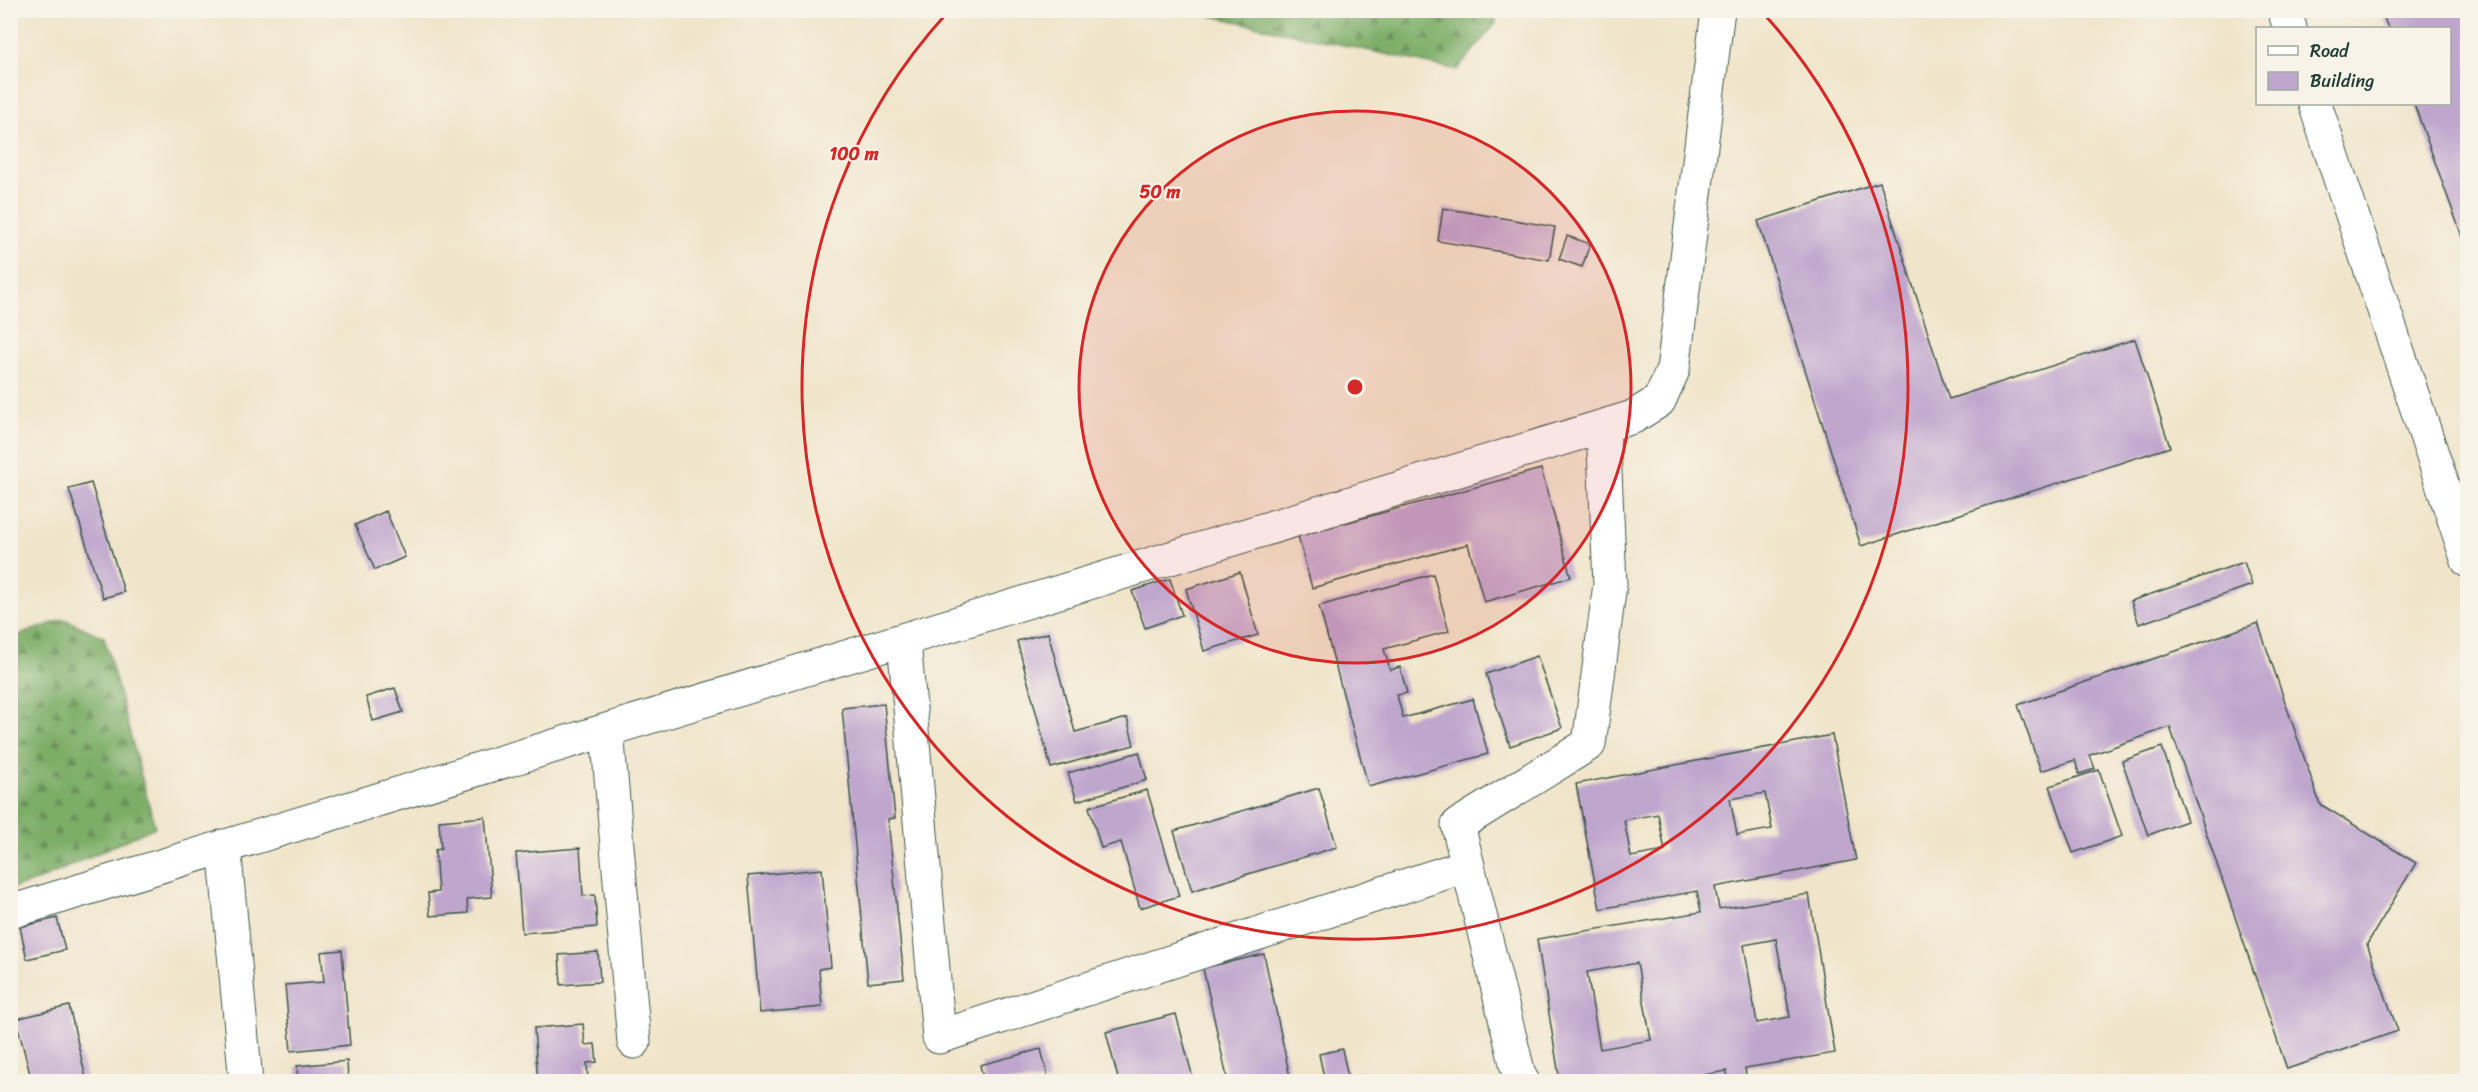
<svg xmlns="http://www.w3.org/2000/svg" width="2478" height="1092" font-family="Sriracha,sans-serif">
	<defs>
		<pattern id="forest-firs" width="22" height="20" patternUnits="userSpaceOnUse" patternTransform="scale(1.5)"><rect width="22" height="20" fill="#7dae68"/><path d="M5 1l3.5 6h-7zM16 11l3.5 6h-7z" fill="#668f56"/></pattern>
	</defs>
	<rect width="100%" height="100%" fill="#f7f3e8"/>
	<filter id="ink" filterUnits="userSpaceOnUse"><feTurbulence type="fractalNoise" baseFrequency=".0167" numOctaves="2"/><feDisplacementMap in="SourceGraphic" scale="12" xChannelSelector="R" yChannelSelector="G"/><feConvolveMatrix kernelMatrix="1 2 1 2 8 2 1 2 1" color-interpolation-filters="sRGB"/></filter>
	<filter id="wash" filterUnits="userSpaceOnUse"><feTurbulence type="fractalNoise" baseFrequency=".008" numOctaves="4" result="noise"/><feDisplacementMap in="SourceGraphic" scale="24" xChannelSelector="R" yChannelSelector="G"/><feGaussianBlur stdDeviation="1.35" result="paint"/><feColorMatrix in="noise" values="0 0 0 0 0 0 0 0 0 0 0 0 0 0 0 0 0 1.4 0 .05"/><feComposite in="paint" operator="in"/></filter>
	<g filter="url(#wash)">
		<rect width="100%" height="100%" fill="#f0e5ca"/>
		<!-- forest -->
		<path fill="url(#forest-firs)" stroke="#4e764e" stroke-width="1.5" d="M1494,11l2,12 -39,47 -267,-59z
			M64,619l40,18 51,190 -116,53 -28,9v-251z"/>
		<g id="blocks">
			<!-- building -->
			<path fill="#bfa6cd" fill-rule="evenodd" d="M2389,10h79v243l-54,-149h36v-76h-62l-6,-15z
				M1880,182l69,217 186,-60 35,108 -309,99 -103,-325z
				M1443,208l112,19 -6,33 -111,-19z
				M1567,236l23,8 -8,23 -23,-8z
				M1541,469l30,108 -87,25 -16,-58 -156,44 -14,-52z
				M91,483l33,109 -21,6 -34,-109z
				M386,511l19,46 -30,13 -20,-45z
				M2244,562l8,23 -113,39 -8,-23z
				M1240,572l18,63 -54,16 -18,-62z
				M1433,574l16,57 -65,18 6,21 10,-3 7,26 -10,2 6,23 70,-19 15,55 -116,32 -4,-1 -49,-179z
				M1170,579l12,36 -37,13 -13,-37z
				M2258,623l62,181 96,59 -49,81 31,87 -111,38 -117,-342 -80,28 5,14 -16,5 -4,-14 -34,11 -23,-66z
				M1048,633l27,99 52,-14 7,27 -83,23 -34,-127z
				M1537,656l25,72 -52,18 -24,-72z
				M395,688l8,24 -30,9 -7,-24z
				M884,704l11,114 -7,1 16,160 -36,4 -26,-275z
				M1832,735l24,125 -141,27 4,22 90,-15 26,159 -90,15 2,14h-19l-1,-11 -66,11h-101l-23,-143 164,-27 -4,-21 -97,18 -24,-125zM1765,793l7,36 -35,6 -7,-36zM1658,814l7,37 -34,6 -7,-37zM1776,939l14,78 -33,6 -13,-78zM1637,963l14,77 -51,9 -13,-77z
				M2162,747l25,74 -39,14 -26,-74z
				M1139,752l8,28 -70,21 -9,-28z
				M2099,770l23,66 -49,17 -23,-67z
				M1319,788l18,59 -145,44 -18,-60z
				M1147,790l32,106 -39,12 -19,-66 -20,6 -12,-41z
				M485,817l7,80 -25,2 1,14 -38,3 -2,-23 10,-1 -3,-42 6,-1 -2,-28z
				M580,848l3,48 12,-1 2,32 -75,6 -6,-80z
				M822,869l9,98 -12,2 3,38 -62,6 -12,-137z
				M57,918l8,32 -38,9 -7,-32z
				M342,950l8,95 -59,6 -6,-66 39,-3 -3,-30z
				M598,952l2,30 -39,3 -2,-30z
				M1264,954l27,128h-63l-25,-114z
				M69,1006l18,76h-55l-16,-63z
				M1176,1014l18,68h-75l-13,-50z
				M583,1024l2,21 10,-1 2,18 -10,1 1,19h-50l-4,-54z
				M1041,1049l8,33h-65l-4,-17z
				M1342,1049l6,28 14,-2 2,7h-39l-6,-28z
				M347,1061l1,21h-50l-1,-16z"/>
		</g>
	</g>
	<g filter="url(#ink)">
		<use href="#blocks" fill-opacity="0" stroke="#3e564a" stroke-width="1.5"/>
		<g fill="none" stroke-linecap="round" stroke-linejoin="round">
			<!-- minor casing -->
			<g stroke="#3e564a" stroke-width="35">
				<path id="minor" d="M2284,10l6,18
					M2315,104l153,457
					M904,640l35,397 527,-171
					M607,731l27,311
					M224,846l22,236
					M10,912l1623,-495 26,-16 14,-31 45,-360
					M1523,1082l-4,-7 -61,-250 131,-81 21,-160 -7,-158"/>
			</g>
			<!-- minor -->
			<use href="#minor" stroke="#fff" stroke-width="33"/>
		</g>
	</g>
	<!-- distance rings -->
	<circle cx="1355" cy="387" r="276" fill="#d62828" fill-opacity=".12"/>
	<g fill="none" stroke="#d62828" stroke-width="3">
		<circle cx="1355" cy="387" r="276"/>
		<path d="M1763 13A553 553 0 1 1 947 13"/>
	</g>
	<circle cx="1355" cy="387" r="9" fill="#d62828" stroke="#f7f3e8" stroke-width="3"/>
	<g font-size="18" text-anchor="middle" font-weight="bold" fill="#d62828" stroke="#f7f3e8" stroke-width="4.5" stroke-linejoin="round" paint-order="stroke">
		<text x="854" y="160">100 m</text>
		<text x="1160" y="198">50 m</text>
	</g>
	<!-- margin -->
	<rect width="2478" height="1092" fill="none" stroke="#f7f3e8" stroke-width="36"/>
	<!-- legend -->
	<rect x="2256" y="27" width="195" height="78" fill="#f7f3e8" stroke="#a1aaa0" stroke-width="1.5"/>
	<rect x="2268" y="46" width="30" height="9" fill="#ffffff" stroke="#a1aaa0" stroke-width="1.5"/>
	<text x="2310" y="57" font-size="18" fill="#1f3d34">Road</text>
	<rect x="2268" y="72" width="30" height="18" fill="#bfa6cd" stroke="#a1aaa0" stroke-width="1.5"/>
	<text x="2310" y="87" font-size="18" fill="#1f3d34">Building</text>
</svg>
